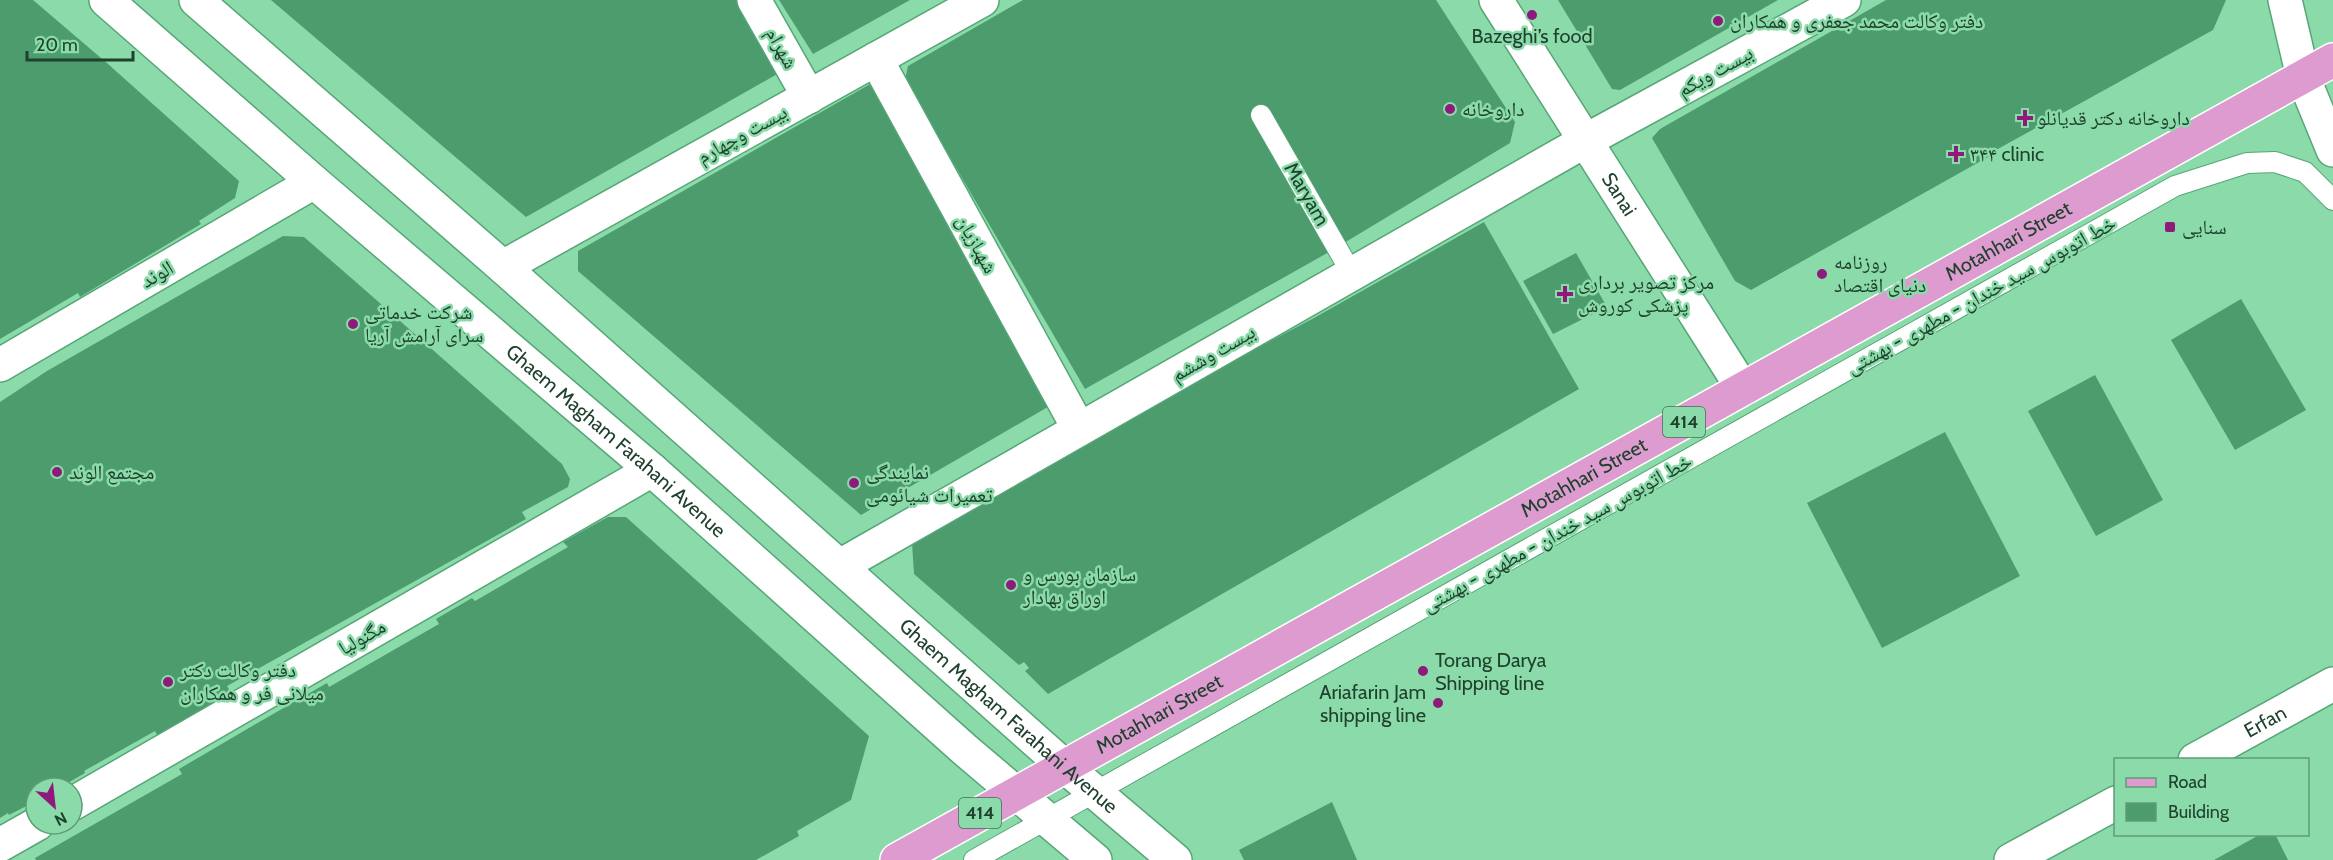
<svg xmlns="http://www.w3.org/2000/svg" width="2333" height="860" font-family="Cabin,'Noto Naskh Arabic',sans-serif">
	<rect width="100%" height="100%" fill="#8adba9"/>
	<!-- building -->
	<path fill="#4c9c6d" d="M0,0h33l75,64 131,117 -4,17 -36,23 2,3 -121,73 -2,-4 -78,46z
		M271,0h476l39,69 -260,148z
		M779,0h131l-97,54z
		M1023,0h413l79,122 -5,21 -181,109 -244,137 -180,-309 3,-14z
		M1558,0h220l-158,90 -8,-1z
		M1886,0h340l-13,30 -217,120 1,2 -246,138 -16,-9 -83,-143 8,-9z
		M872,83l181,321 -192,111 -283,-244v-20z
		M1484,222l95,167 -531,305 -23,-23 4,-3 -5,-6 -5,3 -105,-91 -2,-31 4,-15 398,-210z
		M283,236l21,1 53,46 205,181 8,15 -2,8 -46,25 4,7 -299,167 5,8 -74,43 -3,-6 -71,40 1,2 -26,15h-23v13l-27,14 -1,-2 -8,5v-416l47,-31z
		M1576,253l31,54 -54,27 -30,-53z
		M2241,299l65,111 -71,40 -64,-110z
		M2095,375l68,125 -67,36 -68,-125z
		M1945,432l75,144 -138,72 -75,-145z
		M608,517h18l243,219 -18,64 -54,31 2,5 -43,24h-720l-1,-2 147,-84 -3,-5 75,-44 73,-42 2,4 110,-63 -3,-5 36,-21 3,3 93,-54 -5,-5z
		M1332,802l25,58h-113l-5,-10z
		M2261,834h14l13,26h-74z"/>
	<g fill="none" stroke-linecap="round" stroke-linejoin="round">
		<!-- lane casing -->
		<g stroke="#56a677" stroke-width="22">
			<path id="lane" d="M1261,115l91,159
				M974,860l1201,-674 72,-23 28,-1 30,10 28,28"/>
		</g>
		<!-- street casing -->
		<g stroke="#56a677" stroke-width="36">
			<g id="street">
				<path d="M754,0l55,97"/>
				<path d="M876,59l203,370"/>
				<path d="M503,267l479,-267"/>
				<path d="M0,365l314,-183"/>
				<path d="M840,566l745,-425 259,-141"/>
				<path id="s1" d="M2195,760l138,-76"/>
				<path d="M72,804l580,-334"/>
				<path d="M0,845l37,-21"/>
				<path d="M2011,860l105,-57"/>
			</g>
		</g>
		<!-- secondary casing -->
		<g stroke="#56a677" stroke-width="36">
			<g id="secondary">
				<path id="s2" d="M106,0l208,182 338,288 312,279 131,111"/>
				<path id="s3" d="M196,0l307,267 561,499 111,94"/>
				<path id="s4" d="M1496,0l247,389"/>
				<path d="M2285,0l18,77 30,73"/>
			</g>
		</g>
		<!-- primary casing -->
		<g stroke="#fff" stroke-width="36">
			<g id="primary">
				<path id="s5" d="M897,860l1436,-800"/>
			</g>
		</g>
		<!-- lane -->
		<use href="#lane" stroke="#fff" stroke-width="20"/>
		<!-- street -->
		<use href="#street" stroke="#fff" stroke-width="33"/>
		<!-- secondary -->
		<use href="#secondary" stroke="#fff" stroke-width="33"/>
		<!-- primary -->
		<use href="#primary" stroke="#dd9bd0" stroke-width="33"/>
	</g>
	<!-- markers -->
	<g fill="#8e1a7b" stroke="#8adba9" stroke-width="2">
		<circle cx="1532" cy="15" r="6"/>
		<circle cx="1718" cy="21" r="6"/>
		<circle cx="1450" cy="109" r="6"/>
		<path d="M2022 109h6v6h6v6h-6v6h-6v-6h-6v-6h6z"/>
		<path d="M1953 145h6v6h6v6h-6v6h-6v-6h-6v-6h6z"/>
		<rect x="2164" y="221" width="12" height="12" rx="3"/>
		<circle cx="1822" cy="274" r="6"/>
		<path d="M1562 285h6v6h6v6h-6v6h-6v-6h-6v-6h6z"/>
		<circle cx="353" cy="324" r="6"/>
		<circle cx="57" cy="472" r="6"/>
		<circle cx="854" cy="483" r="6"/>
		<circle cx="1011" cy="585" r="6"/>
		<circle cx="1423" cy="671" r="6"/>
		<circle cx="168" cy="682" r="6"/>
		<circle cx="1438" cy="703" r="6"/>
	</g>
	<g text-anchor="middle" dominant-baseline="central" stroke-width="5" stroke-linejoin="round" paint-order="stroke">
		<!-- shield labels -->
		<g fill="#8adba9" stroke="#3f6f52" stroke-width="1.5">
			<rect x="1663" y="407" width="42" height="30" rx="4.5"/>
			<rect x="959" y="798" width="42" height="30" rx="4.5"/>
		</g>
		<g font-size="18" font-weight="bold" fill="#1f412d">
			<text x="1684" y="422">414</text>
			<text x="980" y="813">414</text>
		</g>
		<!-- poi labels -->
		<g font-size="20" fill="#1f412d" stroke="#8adba9" text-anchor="start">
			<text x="1730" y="21">دفتر وکالت محمد جعفری و همکاران</text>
			<text x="1532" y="36" text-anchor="middle">Bazeghi’s food</text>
			<text x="1462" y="109">داروخانه</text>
			<text x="2037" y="118">داروخانه دکتر قدیانلو</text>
			<text x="1970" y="154">۳۴۴ clinic</text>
			<text x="2182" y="227">سنایی</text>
			<text x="1834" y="262">روزنامه<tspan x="1834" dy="23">دنیای اقتصاد</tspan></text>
			<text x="1578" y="282">مرکز تصویر برداری<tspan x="1578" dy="23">پزشکی کوروش</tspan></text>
			<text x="365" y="312">شرکت خدماتی<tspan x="365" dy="23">سرای آرامش آریا</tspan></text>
			<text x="69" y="472">مجتمع الوند</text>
			<text x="866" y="472">نمایندگی<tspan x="866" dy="23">تعمیرات شیائومی</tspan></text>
			<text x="1023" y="574">سازمان بورس و<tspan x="1023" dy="23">اوراق بهادار</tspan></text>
			<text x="1435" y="660">Torang Darya<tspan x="1435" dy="23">Shipping line</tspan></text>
			<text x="180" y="670">دفتر وکالت دکتر<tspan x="180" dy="23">میلانی فر و همکاران</tspan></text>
			<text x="1426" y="692" text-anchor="end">Ariafarin Jam<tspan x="1426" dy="23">shipping line</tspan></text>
		</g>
		<!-- street labels -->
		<g font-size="20" fill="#1f412d" stroke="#8adba9">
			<text transform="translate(782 48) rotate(61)">شهرام</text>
			<text transform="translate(1715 71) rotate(-29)">بیست ویکم</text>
			<text transform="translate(742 134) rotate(-29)">بیست وچهارم</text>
			<text transform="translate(1307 194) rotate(60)">Maryam</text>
			<text stroke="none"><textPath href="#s4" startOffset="230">Sanai</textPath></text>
			<text stroke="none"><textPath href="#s5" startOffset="1272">Motahhari Street</textPath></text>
			<text transform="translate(977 244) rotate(61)">شهبازیان</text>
			<text transform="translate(157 274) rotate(-30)">الوند</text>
			<text transform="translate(1981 295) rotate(-29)">خط اتوبوس سید خندان - مطهری - بهشتی</text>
			<text transform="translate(1213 353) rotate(-30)">بیست وششم</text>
			<text stroke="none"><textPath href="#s2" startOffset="674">Ghaem Magham Farahani Avenue</textPath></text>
			<text stroke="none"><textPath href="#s5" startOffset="786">Motahhari Street</textPath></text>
			<text transform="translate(1557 533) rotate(-29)">خط اتوبوس سید خندان - مطهری - بهشتی</text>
			<text transform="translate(362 637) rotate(-30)">مگنولیا</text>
			<text stroke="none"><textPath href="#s5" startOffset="300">Motahhari Street</textPath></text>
			<text stroke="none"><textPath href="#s3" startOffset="1083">Ghaem Magham Farahani Avenue</textPath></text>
			<text stroke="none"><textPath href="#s1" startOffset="80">Erfan</textPath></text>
		</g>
	</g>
	<!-- legend -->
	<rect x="2114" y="758" width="195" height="78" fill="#8adba9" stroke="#5f9d77" stroke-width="1.5"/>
	<rect x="2126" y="778" width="30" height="9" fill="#dd9bd0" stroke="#5f9d77" stroke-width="1.5"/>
	<text x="2168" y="788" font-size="18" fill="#1f412d">Road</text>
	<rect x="2126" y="803" width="30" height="18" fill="#4c9c6d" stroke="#5f9d77" stroke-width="1.5"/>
	<text x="2168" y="818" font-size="18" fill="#1f412d">Building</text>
	<!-- north arrow -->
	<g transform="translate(54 806) rotate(153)"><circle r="28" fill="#8adba9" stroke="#5f9d77" stroke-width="1.5"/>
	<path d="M0-4.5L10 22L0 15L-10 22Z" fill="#8e1a7b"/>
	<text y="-9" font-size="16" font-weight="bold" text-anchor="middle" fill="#1f412d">N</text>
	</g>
	<!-- scale -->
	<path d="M27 51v9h106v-9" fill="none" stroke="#1f412d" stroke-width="3"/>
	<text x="36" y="51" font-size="18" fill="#1f412d" stroke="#8adba9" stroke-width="4.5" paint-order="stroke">20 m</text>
</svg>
